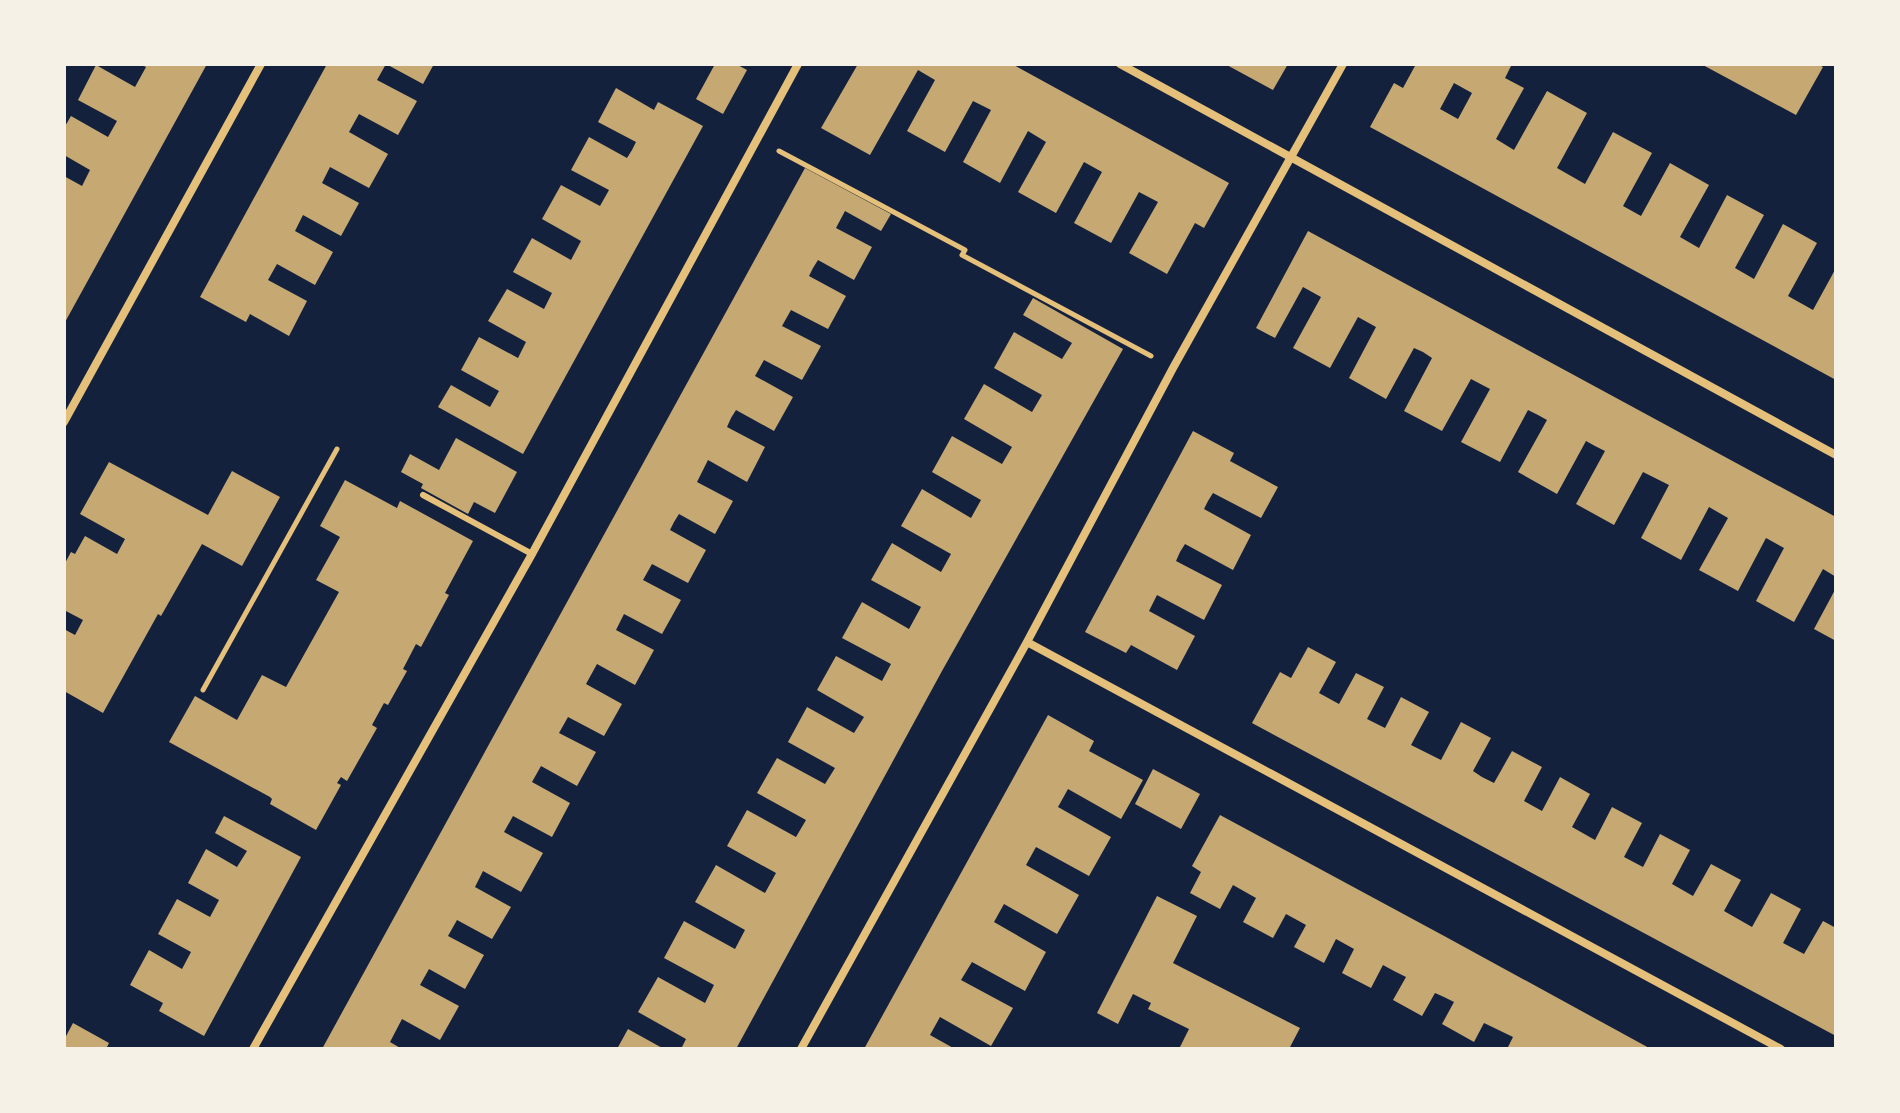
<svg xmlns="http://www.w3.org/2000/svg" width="1900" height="1113" font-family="'Golos Text',sans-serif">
	<rect width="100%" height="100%" fill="#14213d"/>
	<!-- building -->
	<path fill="#c6a872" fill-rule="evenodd" d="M140,64h67l-143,260v-148l18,10 8,-16 -26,-15v-27l7,-12 37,21 9,-16 -39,-21 18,-35 39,22 11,-20z
		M327,64h59l-9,16 40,21 -19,34 -39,-21 -10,18 39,22 -19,34 -39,-21 -8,16 37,20 -18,33 -38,-21 -8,16 38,21 -18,33 -38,-21 -9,16 39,21 -18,35 -39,-22 -4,8 -46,-25z
		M386,64h48l-11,20z
		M715,64h21l11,6 -24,44 -27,-15z
		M858,64h154l217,119 -25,45 -9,-5 -28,51 -38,-21 29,-51 -19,-10 -28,51 -37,-20 28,-51 -18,-10 -28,51 -38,-21 28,-50 -18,-11 -28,52 -37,-21 28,-52 -18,-9 -28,51 -38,-21 28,-51 -17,-10 -48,85 -49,-27z
		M1225,64h63l-15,26z
		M1416,64h96l-7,14 19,10 -28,51 18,11 33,-59 40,22 -30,55 28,16 28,-52 39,21 -29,53 18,10 29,-53 39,22 -29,52 19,11 28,-53 37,20 -29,53 19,11 29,-55 34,19 -29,53 25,14 23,-42v112l-466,-253 24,-44 9,5zM1454,83l18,10 -14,26 -18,-10z
		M1701,64h116l6,3 -27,48z
		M616,88l38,22 4,-8 45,24 -180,328 -85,-47 13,-22 39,22 9,-16 -38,-21 18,-33 39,21 8,-16 -38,-21 19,-32 37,20 8,-16 -39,-21 19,-34 39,22 10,-19 -39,-22 19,-34 39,21 9,-16 -38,-20 18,-33 38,21 5,-8 4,-8 -38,-20z
		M805,168l86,46 -10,17 -36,-20 -9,17 36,19 -18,33 -36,-20 -5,8 -4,8 37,20 -18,33 -37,-19 -9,16 39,20 -19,34 -38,-20 -9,16 38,21 -19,34 -38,-21 -5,8 -4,9 38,20 -18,35 -39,-22 -11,22 36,19 -18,33 -36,-20 -5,8 -4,8 36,20 -18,33 -36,-19 -9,16 38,20 -19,34 -38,-20 -8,16 38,20 -19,35 -38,-21 -11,20 36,20 -18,32 -36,-19 -9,16 37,19 -19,34 -36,-20 -9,16 38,21 -18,34 -39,-21 -9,16 39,21 -22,39 -38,-21 -8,16 36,20 -19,32 -35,-19 -9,16 36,19 -19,34 -36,-20 -9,16 39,21 -19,34 -38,-21 -12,23 12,7h-80z
		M1308,231l528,286v60l-13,-8 -29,53 -38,-21 28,-53 -18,-10 -28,53 -39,-21 29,-52 -19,-11 -28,53 -40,-22 28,-53 -26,-13 -29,53 -38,-21 29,-53 -10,-5 -9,-5 -29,53 -39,-22 29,-52 -9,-5 -10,-5 -28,52 -39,-20 29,-53 -19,-10 -29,52 -38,-20 28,-53 -9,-6 -9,-4 -28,51 -37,-21 27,-51 -18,-10 -28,51 -37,-20 28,-51 -18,-10 -28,51 -19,-10z
		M1033,298l90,51 -181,322 -206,378h-55l5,-10 -48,-27 20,-35 47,26 9,-18 -50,-27 20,-37 51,28 10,-19 -50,-28 21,-37 49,28 11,-20 -49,-27 20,-36 49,27 10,-17 -49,-27 20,-35 48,26 10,-16 -47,-26 19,-35 47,26 10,-16 -47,-27 19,-34 46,25 9,-17 -49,-26 20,-36 47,27 12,-22 -50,-27 21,-37 49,29 10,-18 -50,-28 21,-37 49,29 10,-18 -49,-28 20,-36 50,28 10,-17 -48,-28 20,-35 48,28 10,-17 -48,-27 20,-36 48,27 10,-16 -49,-28z
		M1193,431l41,22 -4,8 48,26 -17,31 -48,-25 -5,8 -4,8 47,26 -18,35 -48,-26 -5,8 -4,9 46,24 -18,35 -47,-25 -8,16 46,25 -18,34 -46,-25 -5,8 -41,-21z
		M456,438l61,34 -22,41 -21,-11 -6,12 -47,-26 2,-4 -22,-12 9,-18 29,16z
		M109,462l99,53 24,-44 48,26 -38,69 -40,-22 -41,72 -3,-2 -55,99 -39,-22v-62l11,6 8,-15 -19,-10v-45l7,-13 4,2 10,-18 32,18 8,-15 -45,-25z
		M345,480l52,28 3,-7 73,40 -28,52 4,2 -28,52 -5,-3 -13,25 4,2 -19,34 -4,-2 -12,22 5,3 -30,53 -6,-4 -4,6 4,2 -25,45 -46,-26 2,-5 -2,-2 -101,-55 26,-46 42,24 25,-45 24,12 53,-95 -23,-12 24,-43 -20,-11z
		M1836,588v53l-22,-12z
		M1308,647l28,15 -17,31 20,11 17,-31 28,14 -17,32 18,9 16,-31 28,15 -18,33 30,15 20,-38 30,16 -18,33 9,6 12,6 18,-32 30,16 -18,34 18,10 18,-34 30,17 -18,33 23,13 17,-33 30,16 -18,34 19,10 17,-33 30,16 -18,34 21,12 18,-32 30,16 -17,31 28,16 19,-34 30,16 -18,34 21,11 19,-33 13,7v108l-584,-313 28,-51 11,6z
		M1048,715l46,26 -5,10 54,29 -22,39 -53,-30 -10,18 53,30 -22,39 -53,-29 -10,18 53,30 -22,39 -53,-30 -10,18 52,30 -21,39 -53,-29 -11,18 52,28 -22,38 -51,-29 -10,18 25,14h-91z
		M1153,769l47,25 -19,35 -46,-25z
		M1220,815l226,122 205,112h-144l6,-12 -29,-14 -10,19 -32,-18 12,-22 -10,-5 -9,-4 -13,23 -29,-16 13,-23 -12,-6 -11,-6 -12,23 -29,-15 12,-24 -18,-10 -12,24 -30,-16 12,-22 -9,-5 -11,-6 -13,24 -30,-16 13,-24 -23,-13 -13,24 -30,-16 11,-21 -9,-6z
		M224,816l77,41 -97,179 -45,-25 4,-8 -33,-18 19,-35 33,19 9,-17 -33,-18 19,-35 33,18 9,-17 -31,-17 18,-34 31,18 10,-16 -32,-18z
		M1157,896l40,20 -24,47 127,65 -11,21h-110l10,-20 -41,-20 3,-6 -18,-9 -15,30 -21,-11z
		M73,1023l36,20 -3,6h-42v-9z
		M628,1029l36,20h-47z"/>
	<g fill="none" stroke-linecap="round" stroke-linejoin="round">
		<!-- path -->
		<path stroke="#e5c07b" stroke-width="5" d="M779,151l186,99 -3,5 189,101
			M203,690l134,-241"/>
		<!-- service -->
		<path stroke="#e5c07b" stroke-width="6" d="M423,495l109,59"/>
		<!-- minor -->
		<path stroke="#e5c07b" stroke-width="8" d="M1120,64l716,391
			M64,422l197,-358
			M1027,642l754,407
			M253,1049l279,-495 266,-490
			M801,1049l226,-407 146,-274 170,-304"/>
	</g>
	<!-- border -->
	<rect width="1900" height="1113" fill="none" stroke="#f6f1e7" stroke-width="132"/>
</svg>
